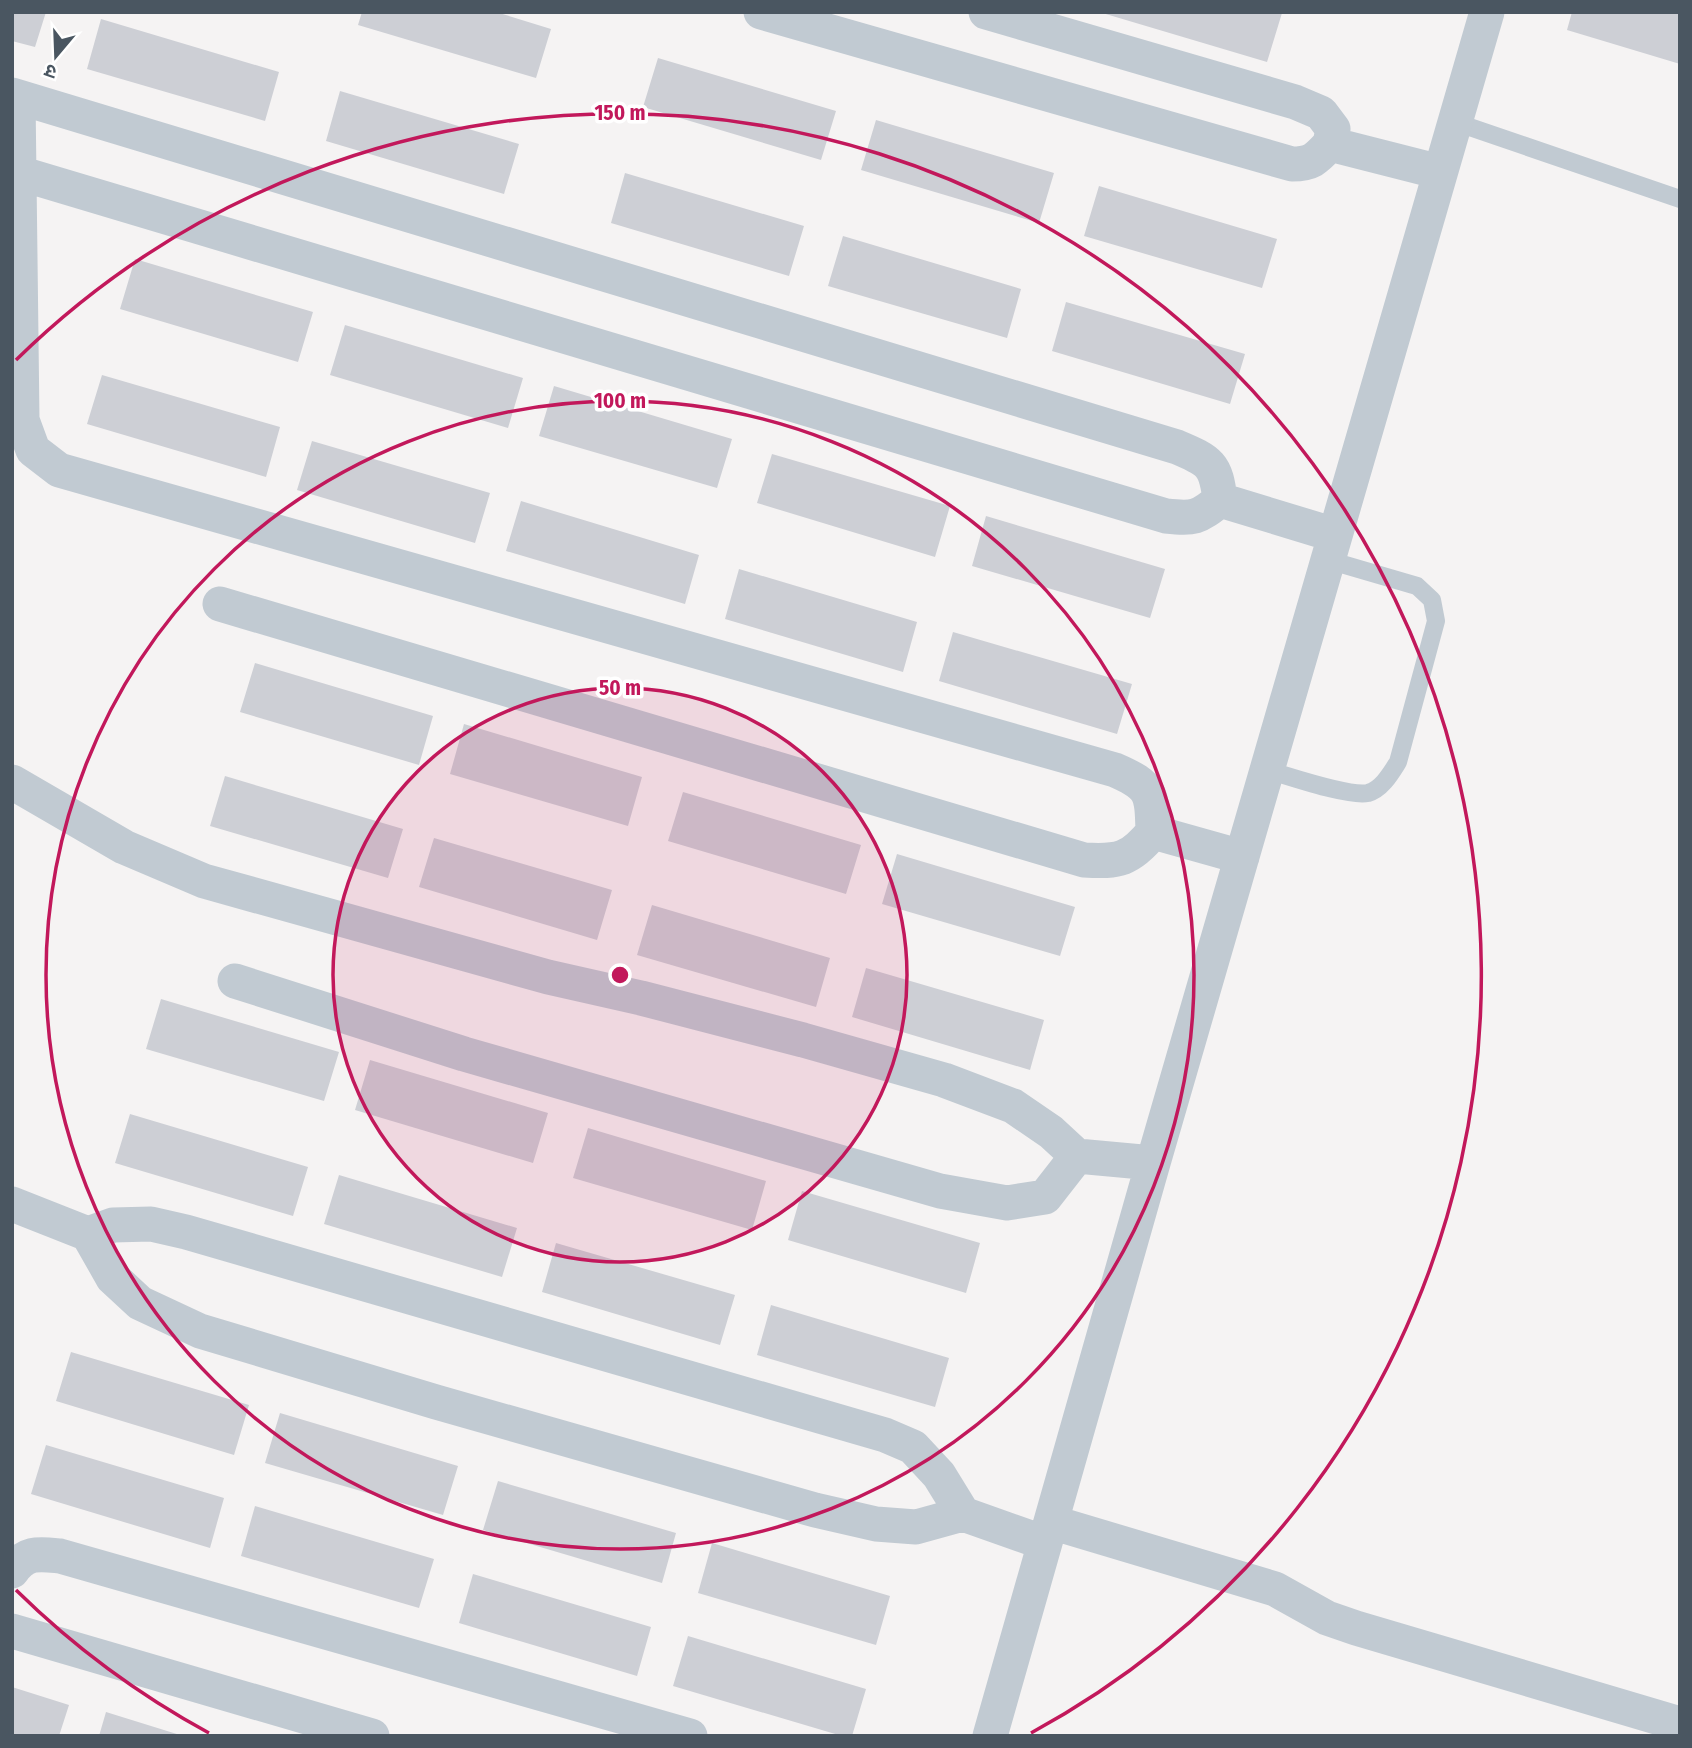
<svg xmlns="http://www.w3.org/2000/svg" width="1692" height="1748" font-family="'Fira Sans Condensed','Noto Sans Devanagari',sans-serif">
	<rect width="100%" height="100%" fill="#f5f3f3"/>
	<!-- building -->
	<path fill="#cdcfd5" d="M12,12h34l-11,35 -23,-6z
		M362,12h134l55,17 -15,49 -178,-53z
		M1099,12h180l3,1 -15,49z
		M1572,12h108v52l-113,-34z
		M101,19l178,53 -14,49 -178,-52z
		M658,58l178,53 -15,49 -178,-53z
		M340,91l179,53 -15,50 -178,-53z
		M876,120l178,53 -15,50 -178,-53z
		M625,173l179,53 -15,50 -178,-53z
		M1099,186l178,53 -15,49 -178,-52z
		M843,236l178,53 -14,49 -179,-52z
		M135,259l178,53 -15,50 -178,-53z
		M1066,302l179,52 -15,50 -178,-53z
		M345,325l178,53 -15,50 -178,-53z
		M102,375l178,52 -14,50 -179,-53z
		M554,386l178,53 -15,49 -178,-52z
		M312,441l178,52 -15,50 -178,-53z
		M772,454l178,52 -15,51 -178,-54z
		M521,501l178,54 -14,49 -179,-53z
		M986,516l179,53 -15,49 -178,-52z
		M739,569l178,53 -14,50 -178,-53z
		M953,632l179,52 -15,50 -178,-53z
		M255,663l178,53 -14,49 -179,-53z
		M464,724l178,53 -14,49 -178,-52z
		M225,776l178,53 -15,49 -178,-52z
		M683,792l178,53 -15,49 -178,-53z
		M434,838l178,52 -15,50 -178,-53z
		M897,854l178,53 -15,49 -178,-52z
		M652,905l178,53 -14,49 -179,-52z
		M866,968l178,52 -14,50 -178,-53z
		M161,999l178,53 -15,49 -178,-52z
		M370,1060l178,53 -15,50 -178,-53z
		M130,1114l178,53 -15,49 -178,-53z
		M588,1128l178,53 -14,49 -179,-52z
		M339,1175l178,53 -15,49 -178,-53z
		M802,1191l178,52 -14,50 -178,-53z
		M556,1243l179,52 -15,50 -178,-53z
		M771,1305l178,53 -14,49 -178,-52z
		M71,1352l178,53 -15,50 -178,-54z
		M280,1413l178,53 -15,49 -178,-52z
		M46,1445l178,53 -14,50 -179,-54z
		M498,1481l178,52 -14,50 -179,-53z
		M255,1506l179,53 -15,49 -178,-52z
		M712,1543l178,53 -14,49 -178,-52z
		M473,1574l178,53 -14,49 -178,-53z
		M688,1636l178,53 -14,47h-10l-169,-50z
		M12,1687l57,18 -10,31h-40l-7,-2z
		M106,1712l74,23v1h-81z"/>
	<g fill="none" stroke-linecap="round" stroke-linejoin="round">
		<!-- service -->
		<path stroke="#c1cad2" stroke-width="18" d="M1455,122l225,77
			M1267,770c22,6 81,27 101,23 14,-4 23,-20 30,-31l38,-141 -4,-21 -15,-14 -89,-26"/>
		<!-- minor -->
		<path stroke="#c1cad2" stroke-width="35" d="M761,12l531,152c20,0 24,-5 38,-20
			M986,12l309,90 26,11 12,16 -3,15 110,28
			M12,95l1165,352c33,14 39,17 43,53
			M18,97l4,323 11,30 26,20 1056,300c37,16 37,23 38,62
			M19,173l1147,343c28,3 32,2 54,-16l115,35
			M220,604l864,256c35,2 46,0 69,-28l89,25
			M12,782l112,65 80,34 344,96 93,21 162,42 141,40 69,26 38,26 26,24 76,7
			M235,981l229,73 476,137 67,12 38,-6 32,-41
			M12,1204l76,30 25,44 27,25 60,28 236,71 379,108 61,14 40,3 47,-13 82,29
			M88,1234l25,-9 38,-1 35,8 699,203 28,12 26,28 24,39
			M1051,1522l224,67 52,29 29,10 324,96
			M12,1571c14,-20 28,-17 48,-15l630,180
			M12,1631l360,105
			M990,1736l163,-573 334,-1151"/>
	</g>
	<!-- distance rings -->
	<circle cx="620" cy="975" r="287" fill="#c2185b" fill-opacity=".12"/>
	<g fill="none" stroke="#c2185b" stroke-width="3.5">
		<circle cx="620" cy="975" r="287"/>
		<circle cx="620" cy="975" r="574"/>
		<path d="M209 1733A862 862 0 0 1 16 1590M16 360A862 862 0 1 1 1031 1733"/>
	</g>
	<circle cx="620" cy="975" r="10" fill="#c2185b" stroke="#fff" stroke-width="3.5"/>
	<g font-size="21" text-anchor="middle" font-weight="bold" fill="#c2185b" stroke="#fff" stroke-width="7" stroke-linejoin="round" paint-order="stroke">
		<text x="620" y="120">150 m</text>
		<text x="620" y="408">100 m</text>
		<text x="620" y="695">50 m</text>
	</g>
	<!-- border -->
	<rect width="1692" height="1748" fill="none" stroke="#4a5661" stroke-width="28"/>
	<!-- north arrow -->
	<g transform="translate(56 56) rotate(199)" stroke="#ffffff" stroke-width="5" paint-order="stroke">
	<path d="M0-5L12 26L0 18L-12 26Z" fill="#4a5661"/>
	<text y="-10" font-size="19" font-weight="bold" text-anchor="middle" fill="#4a5661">उ</text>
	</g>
</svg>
